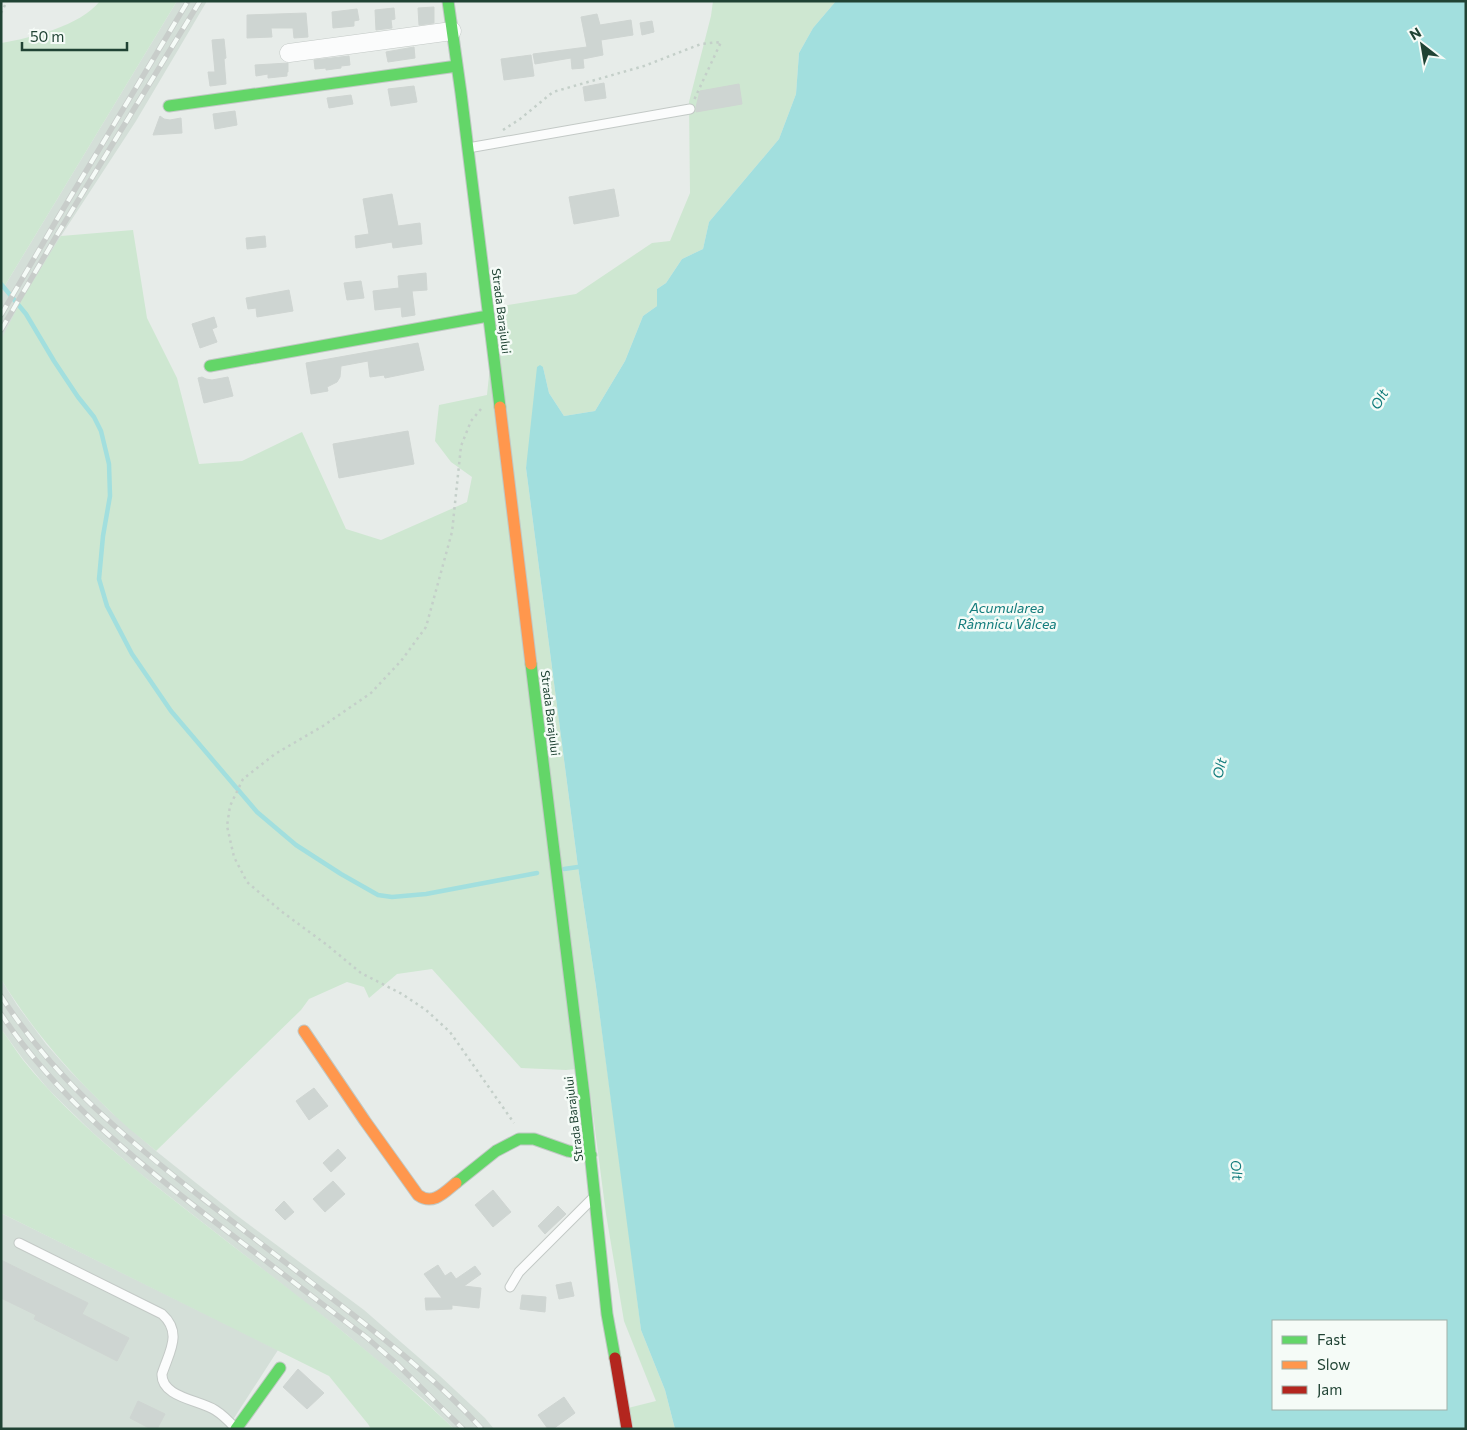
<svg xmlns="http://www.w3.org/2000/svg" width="1467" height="1430" font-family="Commissioner,sans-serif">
	<rect width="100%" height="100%" fill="#e7ece9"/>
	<!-- built -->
	<path fill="#d4dfd8" d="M177,1h30l-71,120 -75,115 -60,111v-55z
		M1,979l16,26 29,39 23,26 42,42 45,39 79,63 129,96 76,66 45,42 9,11h-40l-32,-31 -75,-63 -209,-163 -45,-39 -44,-43 -26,-31 -22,-30z
		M1,1213l277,137 -51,79h-226z"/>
	<!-- green -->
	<path fill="#cee7d1" d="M100,1h77l-176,291v-249c30,-5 79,-17 99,-42z
		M713,1h123l-23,27 -14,25 -3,41 -17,45 -70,83 -6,27 -21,10 -16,24 -9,6v17l-14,10 -18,45 -30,50 -31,5 -15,-23 -6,-26 -17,101 52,399 18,120 32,238 13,105 24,60 10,39h-41l-6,-21 28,-7 -32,-80 -18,-107 -19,-146 -21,2 -45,-2 -89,-99 -35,5 -28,24 -5,-11 -17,-5 -38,17 -8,11 -145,141c-15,-13 -32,-26 -46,-40 -42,-40 -79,-83 -109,-132v-639l21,-41 39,-63 72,-6 14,88 30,60 22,86 43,-3 60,-29 44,97 35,11 86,-38 5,-25 -21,-15 -16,-21 4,-36 48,-10 9,-88 80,-13 76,-51 18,-2 20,-48 -1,-91 22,-86z
		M1,1029c8,10 14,21 22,31 51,63 116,113 179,162 86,67 174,131 252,207h-83l-3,-5 -39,-48 -328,-163z"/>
	<!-- water -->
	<path fill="#a2dfde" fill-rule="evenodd" d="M836,1h630v1428h-791l-10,-39 -24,-60 -45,-343 -18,-120 -52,-399 11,-101 3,-2 3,2 6,26 15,23 31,-5 30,-50 18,-45 14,-10v-17l9,-6 16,-24 21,-10 6,-27 70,-83 17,-45 3,-41 14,-25zM1273,1321h173v88h-173z"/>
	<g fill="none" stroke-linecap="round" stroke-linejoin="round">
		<!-- stream -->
		<path stroke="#a2dfde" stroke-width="4.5" d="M1,284l25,30 28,47 24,36 16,20 7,14 8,33 1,32 -7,40 -4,43 8,27 25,48 39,57 86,101 39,33 45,29 37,21 14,2 34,-3 111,-21
			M564,869l14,-2"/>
	</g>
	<!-- building -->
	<path fill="#ced5d2" stroke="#cfd5d2" d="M434,7v16l-15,2 -1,-17z
		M394,8l1,11 -4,1 1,8 -16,2 -1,-20z
		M357,9l2,11 -5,1v5l-21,2 -1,-16z
		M306,13l2,24 -14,1 -1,-10h-22l1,9 -25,1v-23z
		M597,14l3,11 31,-5 2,15 -32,5 2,15 -20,4 1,9 -12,1 -1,-11 -36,6 -2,-10 54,-7 -6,-30z
		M652,21l2,11 -12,3 -2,-12z
		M224,39l2,19 -2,1 2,25 -16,2 -2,-14h7l-3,-32z
		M414,47l1,11 -27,4 -2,-10z
		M531,55l3,21 -30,4 -3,-21z
		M349,56l1,9 -9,1v2l-15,2v-2l-11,1 -1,-9z
		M288,63v9h-1v4l-19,2v-4l-12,2 -1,-11z
		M604,83l2,15 -21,3 -2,-14z
		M739,84l3,20 -46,8v-5l4,-16z
		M414,86l3,16 -26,4 -3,-17z
		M351,95l2,9 -24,4 -2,-10z
		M235,111l2,14 -22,4 -2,-15z
		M160,116l4,3 6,1 11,-2 1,15 -29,2z
		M614,189l5,27 -45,8 -5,-27z
		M392,194l6,32 22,-3 2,21 -29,4 -1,-6 -36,6 -1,-12 14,-2 -6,-35z
		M265,236l1,11 -19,2 -1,-11z
		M426,273l1,17 -15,1 3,24 -13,2 -1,-10 -26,3 -2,-19 26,-3 -1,-12z
		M361,281l3,17 -17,2 -3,-17z
		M289,290l4,21 -36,6 -1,-9 -8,1 -2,-11z
		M214,317l3,10 -5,2 5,13 -17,6 -8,-24z
		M418,343l6,27 -39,8 -1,-3 -14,2 -2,-16 -27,5 -1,11 -3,5 -10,5 1,4 -17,3 -5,-31z
		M202,377l4,2 6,1 16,-3 5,19 -29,7 -6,-25z
		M408,431l6,33 -75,14 -6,-34z
		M314,1088l14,18 -19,14 -13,-19z
		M338,1149l8,9 -15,14 -8,-9z
		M333,1181l12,13 -20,18 -12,-13z
		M493,1190l18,22 -18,15 -18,-22z
		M284,1201l10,11 -9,8 -10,-10z
		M558,1206l8,8 -21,20 -7,-8z
		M1,1260l87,43 -6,11 47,24 -12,23 -83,-42 2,-4 -35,-17z
		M438,1265l7,11 6,-4 5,7 19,-13 6,8 -17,12 17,2 -2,20 -27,-3v4l-26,1 -1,-12h17l-18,-24z
		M571,1282l3,14 -15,3 -3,-14z
		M522,1295l24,2 -1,15 -25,-3z
		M298,1369l26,24 -17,16 -24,-22z
		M564,1397l11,16 -22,16h-5l-10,-14z
		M138,1401l27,13 -8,15h-6l-21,-11z"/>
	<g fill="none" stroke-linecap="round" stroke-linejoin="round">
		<!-- lane casing -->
		<g stroke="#c3c9c6" stroke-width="11">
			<path id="lane" d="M468,148l222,-39
				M19,1243l143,71c21,19 7,38 0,60 -1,23 37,26 53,36 8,5 14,11 21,19
				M510,1287l9,-15 73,-73"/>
		</g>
		<!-- street casing -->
		<g stroke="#c3c9c6" stroke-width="19">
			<path id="street" d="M289,53l163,-22"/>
		</g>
		<!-- fast casing -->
		<g stroke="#c0c8c4" stroke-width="13">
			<path id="fast" d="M448,1l13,92 39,314
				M169,106l288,-40
				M210,366l278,-50
				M531,664l53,431 23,219 8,44
				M456,1183l40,-32 23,-12h15l34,12 23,4
				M236,1429l44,-61"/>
		</g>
		<!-- slow casing -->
		<g stroke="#c0c8c4" stroke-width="13">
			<path id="slow" d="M500,407l31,257
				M304,1031l61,90 53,74c15,11 27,-3 38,-12"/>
		</g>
		<!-- jam casing -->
		<g stroke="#c0c8c4" stroke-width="13">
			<path id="jam" d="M615,1358l12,71"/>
		</g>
		<!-- path -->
		<path stroke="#c4cfc9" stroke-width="2.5" stroke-dasharray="2.5 4" stroke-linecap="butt" d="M1,13l6,-12
			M503,130l17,-11 33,-27 91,-26 57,-22 20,-2 -27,58
			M481,409l-10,12 -10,25 -9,86 -26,95 -25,34 -30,32 -48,33 -48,28 -32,25 -13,27 -3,20 7,31 13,25 34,29 46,34 34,28 41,21 24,16 24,22 64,91"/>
		<!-- lane -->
		<use href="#lane" stroke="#fbfcfc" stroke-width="9"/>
		<!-- street -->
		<use href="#street" stroke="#fbfcfc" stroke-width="18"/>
		<!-- fast -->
		<use href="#fast" stroke="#63d668" stroke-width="11"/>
		<!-- slow -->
		<use href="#slow" stroke="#ff974d" stroke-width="11"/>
		<!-- jam -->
		<use href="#jam" stroke="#b3261e" stroke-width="11"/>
		<!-- rail casing -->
		<g stroke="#c8cdca" stroke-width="5.5">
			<path id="rail" d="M1,315l55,-94 132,-220
				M1,330l56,-95 143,-234
				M1,996c53,83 124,142 201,202 44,34 88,68 132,102 52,40 103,80 148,129
				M1,1014c56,84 135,147 214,208 50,38 100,77 151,115l31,27 66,65"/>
		</g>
		<!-- rail -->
		<use href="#rail" stroke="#f5fbf7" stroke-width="4" stroke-dasharray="11" stroke-linecap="butt"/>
	</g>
	<g text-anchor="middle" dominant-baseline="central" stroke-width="5" stroke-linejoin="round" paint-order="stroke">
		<!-- street labels -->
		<g font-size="12" fill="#204334" stroke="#f5fbf7">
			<text transform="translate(502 311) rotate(83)">Strada Barajului</text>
			<text transform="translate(551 713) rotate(83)">Strada Barajului</text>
			<text transform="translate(573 1119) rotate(-97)">Strada Barajului</text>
		</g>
		<!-- water labels -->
		<g font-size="14" font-style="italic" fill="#127c7c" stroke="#f5fbf7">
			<text transform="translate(1379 399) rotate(-60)">Olt</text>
			<text x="1007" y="607">Acumularea<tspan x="1007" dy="16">Râmnicu Vâlcea</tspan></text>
			<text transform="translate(1219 768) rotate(-75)">Olt</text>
			<text transform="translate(1237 1170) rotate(83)">Olt</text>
		</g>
	</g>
	<!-- border -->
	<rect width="1467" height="1430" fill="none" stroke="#204334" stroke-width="5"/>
	<!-- legend -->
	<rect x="1272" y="1320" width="175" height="90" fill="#f5fbf7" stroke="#a0b1a9"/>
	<rect x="1282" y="1336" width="25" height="8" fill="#63d668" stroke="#a0b1a9"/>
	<text x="1317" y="1345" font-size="15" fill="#204334">Fast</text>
	<rect x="1282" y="1361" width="25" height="8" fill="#ff974d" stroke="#a0b1a9"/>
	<text x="1317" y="1370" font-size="15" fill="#204334">Slow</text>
	<rect x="1282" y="1386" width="25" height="8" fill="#b3261e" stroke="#a0b1a9"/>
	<text x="1317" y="1395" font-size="15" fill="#204334">Jam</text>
	<!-- north arrow -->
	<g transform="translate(1422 45) rotate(329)" stroke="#f5fbf7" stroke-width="4" paint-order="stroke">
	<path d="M0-4L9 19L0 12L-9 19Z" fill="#204334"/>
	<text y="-8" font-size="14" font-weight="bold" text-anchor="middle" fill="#204334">N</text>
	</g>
	<!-- scale -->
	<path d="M22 42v8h105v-8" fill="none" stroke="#204334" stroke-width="2.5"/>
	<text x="30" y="42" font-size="15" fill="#204334" stroke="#f5fbf7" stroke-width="4" paint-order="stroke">50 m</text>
</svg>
